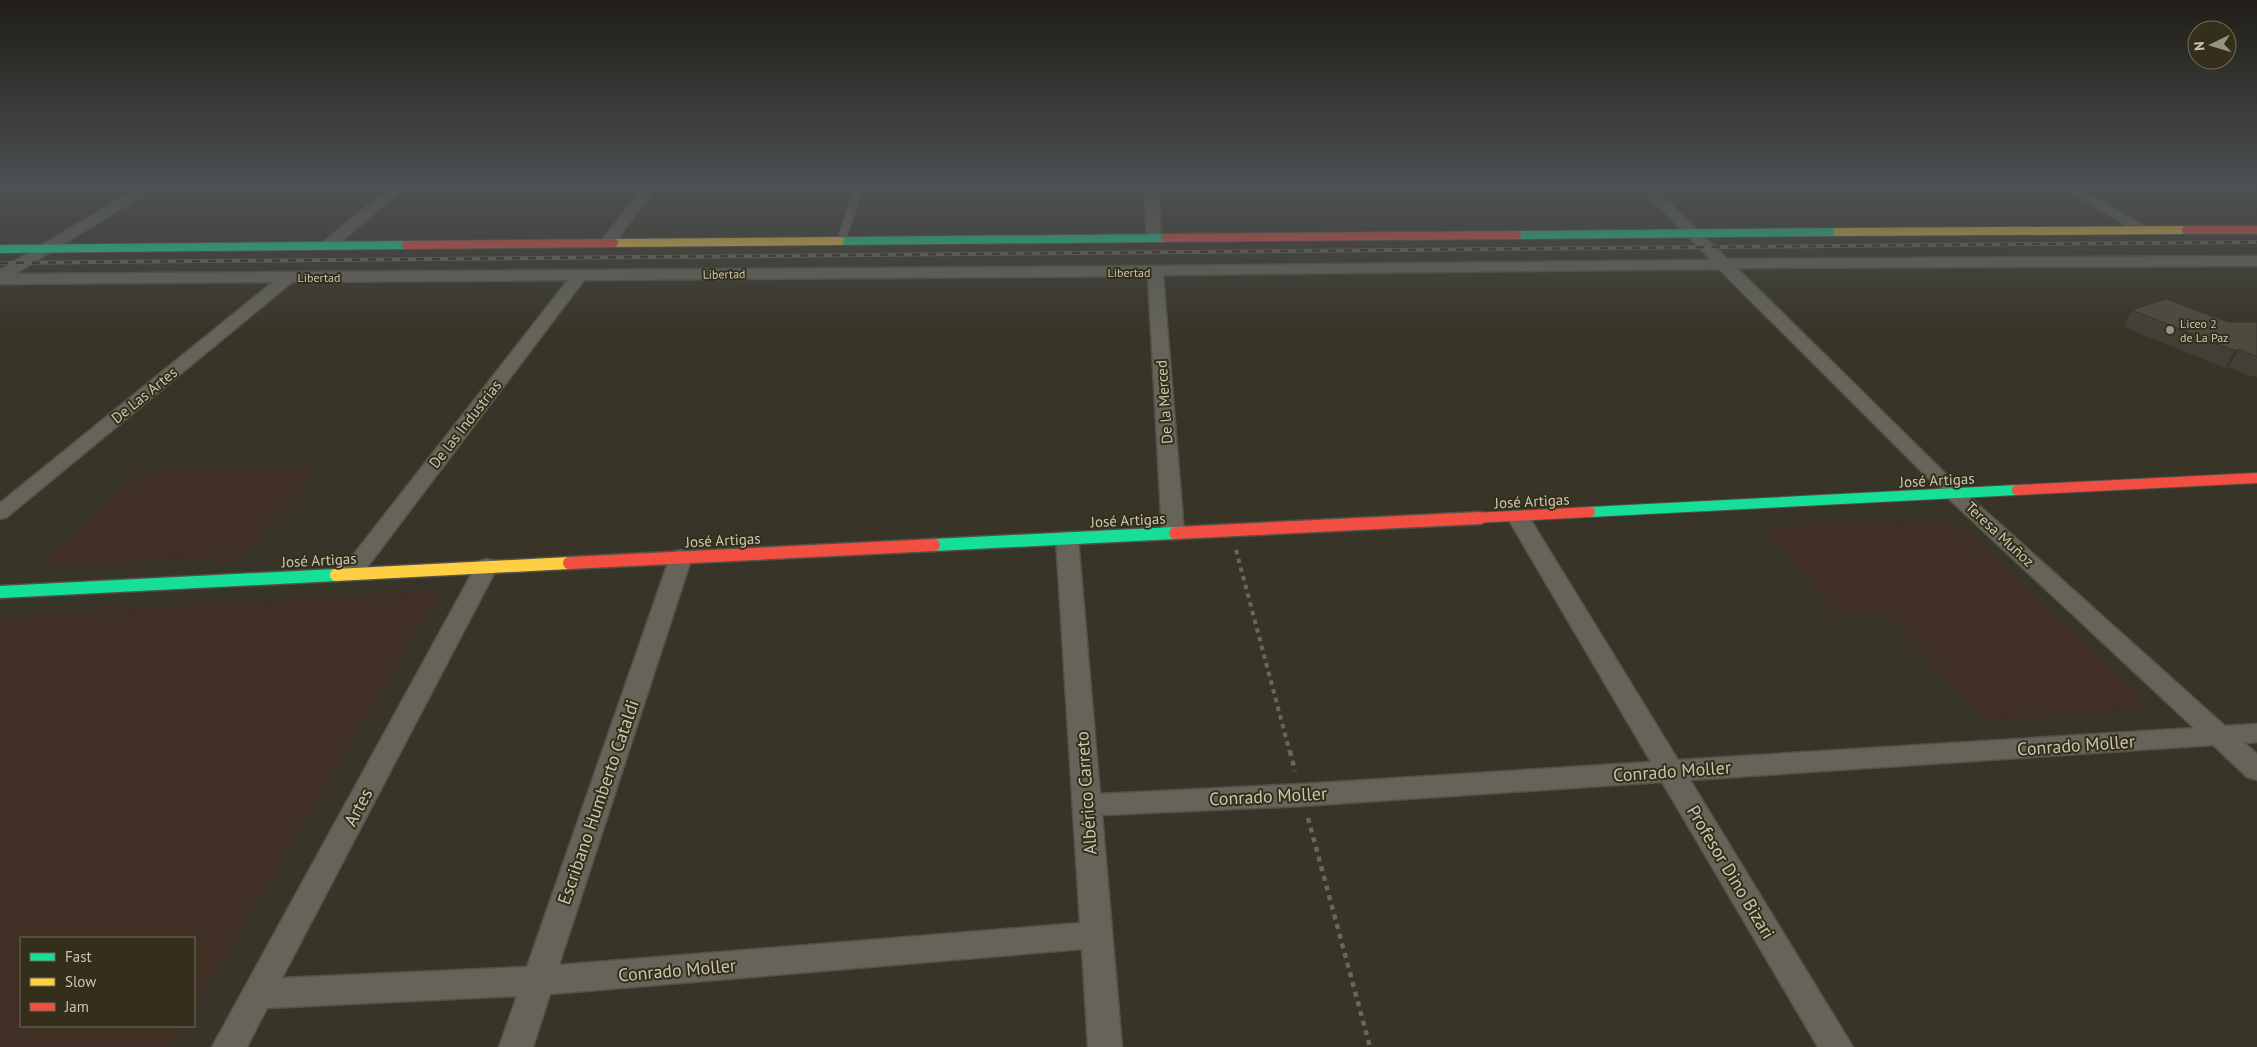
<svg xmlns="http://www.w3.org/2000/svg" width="2257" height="1047" font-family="'PT Sans',sans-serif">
	<rect width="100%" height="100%" fill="#383528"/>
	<!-- green -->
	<path fill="#3f2f25" d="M26,185h112l-18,11 -116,1z
		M1644,239l-24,2 -449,5 -22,4 -28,-4 -1066,10 6,-4 320,-1z
		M320,468l-80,89 -201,9 103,-95z
		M1942,518l17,7 183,171 -4,14 -153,11 -100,-110 -48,3 -73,-87z
		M441,590l-247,418v-70h-173v88h162l-12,21h-171v-431z"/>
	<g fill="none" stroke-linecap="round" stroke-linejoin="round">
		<!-- lane casing -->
		<g stroke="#535047" stroke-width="10">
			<path id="lane" d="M841,241l18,-53 10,-3"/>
		</g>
		<!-- street casing -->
		<g stroke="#535047" stroke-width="3">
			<path id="street" d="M143,185h16l-144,89 1140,-8 556,-6 -73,-75h14l75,74 530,-3v10l-520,2 225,222 263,236 32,-2v18l-12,1 12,11v26l-10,-3 -34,-32 -523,35 163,267h-35l-156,-265 -360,24 -200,9 20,232h-34l-6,-98 -532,45 -17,53h-34l18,-51 -250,12 -20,39h-35l264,-481 3,-5 8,-2 8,2 3,5 -216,412 245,-11 143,-410 3,-5 8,-2 8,2 3,5 -133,408 521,-42 -24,-385 3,-5 8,-1 8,1 3,5 22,256 202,-10 349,-22 -144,-245 4,-4 7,-2 7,2 4,4 149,243 516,-32 -246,-230 -229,-229 -556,6 21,258 -3,5 -8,1 -8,-1 -3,-5 -14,-257 -564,4 -225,298 -8,2 -8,-2 -3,-5 3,-5 225,-288 -276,2 -285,235 -7,2v-16l273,-221 -273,2v-14z
				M393,185h15l-76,64h-10l-2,-3 2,-3z
				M645,185h13l-46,61h-10l-2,-3 2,-3z
				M1144,185h14l3,53 -7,4 -7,-4z
				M2059,185h16l74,44 -2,3h-10z"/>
		</g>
		<!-- fast-far2 casing -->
		<g stroke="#535047" stroke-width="10">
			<path id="fast-far2" d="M1517,235l320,-3
				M840,241l325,-3
				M0,249l406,-4"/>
		</g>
		<!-- fast-far1 casing -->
		<g stroke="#535047" stroke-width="12">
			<path id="fast-far1" d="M1590,512l427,-22"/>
		</g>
		<!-- fast casing -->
		<g stroke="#535047" stroke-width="15">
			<path id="fast" d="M934,545l241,-12
				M0,592l336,-17"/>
		</g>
		<!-- slow-far1 casing -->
		<g stroke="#535047" stroke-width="10">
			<path id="slow-far1" d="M1837,232l349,-2
				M614,243l226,-2"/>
		</g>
		<!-- slow casing -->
		<g stroke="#535047" stroke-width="15">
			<path id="slow" d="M336,575l233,-12"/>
		</g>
		<!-- jam-far2 casing -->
		<g stroke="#535047" stroke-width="10">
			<path id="jam-far2" d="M2186,230h71
				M1165,238l352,-3
				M406,245l208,-2"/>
		</g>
		<!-- jam-far1 casing -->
		<g stroke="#535047" stroke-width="12">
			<path id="jam-far1" d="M2017,490l240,-12
				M1456,519l134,-7"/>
		</g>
		<!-- jam casing -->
		<g stroke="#535047" stroke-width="15">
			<path id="jam" d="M1175,533l305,-15
				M569,563l365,-18"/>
		</g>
		<!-- path-far1 -->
		<path stroke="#6a665c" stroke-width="4" stroke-dasharray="4.5 4.5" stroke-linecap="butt" d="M1236,550l54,203"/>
		<!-- path -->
		<path stroke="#6a665c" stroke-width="4.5" stroke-dasharray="5 5" stroke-linecap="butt" d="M1290,751l5,20
			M1308,818l62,229"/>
		<!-- lane -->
		<use href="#lane" stroke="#666458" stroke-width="8"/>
		<!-- street -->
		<use href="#street" fill="#666458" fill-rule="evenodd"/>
		<!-- fast-far2 -->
		<use href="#fast-far2" stroke="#16e098" stroke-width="8"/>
		<!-- fast-far1 -->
		<use href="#fast-far1" stroke="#16e098" stroke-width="10"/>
		<!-- fast -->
		<use href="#fast" stroke="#16e098" stroke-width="12"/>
		<!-- slow-far1 -->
		<use href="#slow-far1" stroke="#ffcf43" stroke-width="8"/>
		<!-- slow -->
		<use href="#slow" stroke="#ffcf43" stroke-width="12"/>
		<!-- jam-far2 -->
		<use href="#jam-far2" stroke="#f24e42" stroke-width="8"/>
		<!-- jam-far1 -->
		<use href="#jam-far1" stroke="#f24e42" stroke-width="10"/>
		<!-- jam -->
		<use href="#jam" stroke="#f24e42" stroke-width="12"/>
		<!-- rail casing -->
		<g stroke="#6a675c" stroke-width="4">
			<path id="rail" d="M0,263l2257,-21"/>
		</g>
		<!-- rail -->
		<use href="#rail" stroke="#342f1b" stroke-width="2.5" stroke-dasharray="8" stroke-linecap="butt"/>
	</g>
	<!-- wall -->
	<path fill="#424035" d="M2132,310l96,12h29v55l-7,-1 -22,-9 -3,1 -102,-41z"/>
	<!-- shaded-wall -->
	<path fill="#36342b" d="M2239,349l-11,18 -3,1 10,-17z"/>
	<!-- building -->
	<path fill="#4d4a3e" stroke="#36342b" d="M2166,299l62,23h29v35l-18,-8 -4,2 -103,-41z"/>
	<!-- sky -->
	<linearGradient id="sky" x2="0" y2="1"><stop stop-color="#1f1d16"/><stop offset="0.56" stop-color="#4d5153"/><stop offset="1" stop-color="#4d5153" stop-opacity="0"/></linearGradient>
	<rect width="2257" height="332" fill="url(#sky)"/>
	<!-- markers -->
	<circle fill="#979381" stroke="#342f1b" stroke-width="2" cx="2170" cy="330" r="5"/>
	<g text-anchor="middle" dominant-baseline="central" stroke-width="4" stroke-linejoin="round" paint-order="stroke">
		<!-- far-street labels -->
		<g font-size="12" fill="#cac6b1" stroke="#342f1b">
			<text x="1129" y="272">Libertad</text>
			<text transform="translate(724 274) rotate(-1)">Libertad</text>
			<text x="319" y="277">Libertad</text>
		</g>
		<!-- far-poi labels -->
		<g font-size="12" fill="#cac6b1" stroke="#342f1b" text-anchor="start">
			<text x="2180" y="323">Liceo 2<tspan x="2180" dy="14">de La Paz</tspan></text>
		</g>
		<!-- street labels -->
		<g font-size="15" fill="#cac6b1" stroke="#342f1b">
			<text transform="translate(144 395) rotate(-39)">De Las Artes</text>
			<text transform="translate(1164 402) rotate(-94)">De la Merced</text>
			<text transform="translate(465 424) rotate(-52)">De las Industrias</text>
			<text transform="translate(1937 480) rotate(-3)">José Artigas</text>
			<text transform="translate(1532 501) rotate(-3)">José Artigas</text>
			<text transform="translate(1128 520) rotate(-3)">José Artigas</text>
			<text transform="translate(2000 534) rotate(43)">Teresa Muñoz</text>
			<text transform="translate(723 540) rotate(-3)">José Artigas</text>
			<text transform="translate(319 560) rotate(-3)">José Artigas</text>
		</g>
		<!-- near-street labels -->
		<g font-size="18" fill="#cac6b1" stroke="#342f1b">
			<text transform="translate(2076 745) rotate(-4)">Conrado Moller</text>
			<text transform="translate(1672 771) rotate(-4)">Conrado Moller</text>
			<text transform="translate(1086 793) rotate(-94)">Albérico Carreto</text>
			<text transform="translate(1268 796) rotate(-3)">Conrado Moller</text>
			<text transform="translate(598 802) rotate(-71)">Escribano Humberto Cataldi</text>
			<text transform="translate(358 807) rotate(-62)">Artes</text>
			<text transform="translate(1731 872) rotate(59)">Profesor Dino Bizari</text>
			<text transform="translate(677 970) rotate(-5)">Conrado Moller</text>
		</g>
	</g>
	<!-- legend -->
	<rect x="20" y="937" width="175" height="90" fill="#342f1b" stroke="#706b57"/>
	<rect x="30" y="953" width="25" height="8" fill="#16e098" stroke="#706b57"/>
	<text x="65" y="962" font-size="15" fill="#cac6b1">Fast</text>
	<rect x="30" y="978" width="25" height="8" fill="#ffcf43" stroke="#706b57"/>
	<text x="65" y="987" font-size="15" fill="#cac6b1">Slow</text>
	<rect x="30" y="1003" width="25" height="8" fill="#f24e42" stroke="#706b57"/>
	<text x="65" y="1012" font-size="15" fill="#cac6b1">Jam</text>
	<!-- north arrow -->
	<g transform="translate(2212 45) rotate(265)"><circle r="24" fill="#342f1b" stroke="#706b57"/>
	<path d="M0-4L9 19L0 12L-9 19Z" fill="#979381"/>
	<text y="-8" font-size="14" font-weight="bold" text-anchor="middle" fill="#cac6b1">N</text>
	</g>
</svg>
